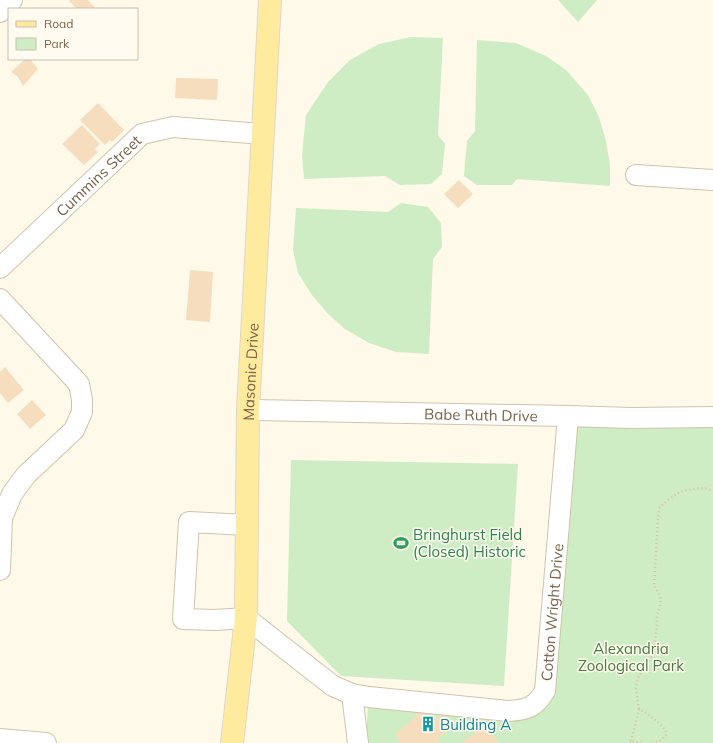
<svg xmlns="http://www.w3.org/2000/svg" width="713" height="743" font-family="Mulish,sans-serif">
	<rect width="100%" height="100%" fill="#fef9e8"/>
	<!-- green -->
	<path fill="#cfedc5" d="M558,0h39l-19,22z
		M411,37l32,1 -5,97 7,9 -3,30 -11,10 -31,1 -15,-9 -81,3 -2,-24 4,-40 22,-33 22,-22 29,-16z
		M477,40l39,3 30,13 20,14 22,25 11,22 7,24 4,24v21l-93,-7 -5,6h-35l-13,-9 3,-35 8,-10z
		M401,203l27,4 13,16 1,24 -9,12 -4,95 -33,-2 -27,-9 -24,-14 -18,-16 -15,-18 -14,-22 -5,-23 3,-42 92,4z
		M569,417l144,1v325h-347l2,-40 165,4z
		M291,460l227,4 -14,222 -163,-10 -54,-55z"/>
	<!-- building -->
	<path fill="#f5ddbd" d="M70,0h18l8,9h-19l-8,-8z
		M25,59h5l8,10 -15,17 -5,-9 -7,-5z
		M176,78l42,1 -1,21 -42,-2z
		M98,103l26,27 -12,12 -2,-2 -5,5 -25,-25z
		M82,125l18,19 -5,5 3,3 -14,13 -22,-21z
		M459,180l14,14 -15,14 -14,-14z
		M190,270l23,2 -3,50 -24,-2z
		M5,367l19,23 -16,13 -8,-10v-21z
		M32,400l14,15 -16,14 -13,-15z
		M424,709l13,10 7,-5 8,14 -15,11 3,4h-39l-6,-8z
		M485,725l14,18h-37z"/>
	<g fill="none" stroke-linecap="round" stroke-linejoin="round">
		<!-- minor casing -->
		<g stroke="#d2c2ac" stroke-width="22">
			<g id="minor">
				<path d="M0,12l12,-12"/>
				<path d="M636,175l77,5"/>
				<path id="s1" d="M0,268l142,-134 31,-7 90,7"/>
				<path d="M0,299l79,85 3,16v12l-8,18 -48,45 -14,19 -10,24 -2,52"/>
				<path id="s2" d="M248,410l320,6 63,2 82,-1"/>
				<path id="s3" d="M247,525l-58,-3 -6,97 32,1 31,-2 87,68 19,8 17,3 139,14c18,-1 27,-3 37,-20l23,-275"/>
				<path d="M352,694l6,49"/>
				<path d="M0,739l46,4"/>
			</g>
		</g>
		<!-- major casing -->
		<g stroke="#ddd6d0" stroke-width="24">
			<g id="major">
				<path id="s4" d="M232,743l14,-125 2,-208 22,-410"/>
			</g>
		</g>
		<!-- path -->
		<path stroke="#dbc0a0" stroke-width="2.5" stroke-dasharray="1 3" stroke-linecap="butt" d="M639,709l-3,-19 1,-8 1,-4 13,-22 4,-13 2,-19v-8l3,-10 1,-7 -3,-7 -4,-6 4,-68 2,-11c6,-5 13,-12 21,-15 9,-3 24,-6 32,-1
			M631,741l8,-32c10,6 23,14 28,25l-5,6 -9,3
			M630,743l1,-2 11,2"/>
		<!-- minor -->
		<use href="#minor" stroke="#fff" stroke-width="20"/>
		<!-- major -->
		<use href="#major" stroke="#ffeb9e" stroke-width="22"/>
	</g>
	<!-- icons -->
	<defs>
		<g id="stadium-bare" transform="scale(1.2)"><path d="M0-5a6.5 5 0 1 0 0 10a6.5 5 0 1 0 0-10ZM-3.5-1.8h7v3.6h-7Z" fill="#2e9e5b" stroke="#fffbf0" stroke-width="2.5" paint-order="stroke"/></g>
		<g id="building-bare" transform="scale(1.2)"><path d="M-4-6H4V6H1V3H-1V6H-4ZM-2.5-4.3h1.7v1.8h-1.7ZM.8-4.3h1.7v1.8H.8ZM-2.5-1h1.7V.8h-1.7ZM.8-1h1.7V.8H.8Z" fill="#0f9aa8" stroke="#fffbf0" stroke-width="2.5" paint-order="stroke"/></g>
	</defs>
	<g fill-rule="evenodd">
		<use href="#stadium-bare" x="401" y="543"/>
		<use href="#building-bare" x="428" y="724"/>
	</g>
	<g text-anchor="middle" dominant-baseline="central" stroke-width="3" stroke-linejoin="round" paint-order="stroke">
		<!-- street labels -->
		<g font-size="15" fill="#7b6349" stroke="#fffbf0">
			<text stroke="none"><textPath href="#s1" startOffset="135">Cummins Street</textPath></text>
			<text stroke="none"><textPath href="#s4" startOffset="372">Masonic Drive</textPath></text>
			<text stroke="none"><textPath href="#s2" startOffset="233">Babe Ruth Drive</textPath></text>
			<text stroke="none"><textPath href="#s3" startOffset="630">Cotton Wright Drive</textPath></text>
		</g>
		<!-- leisure labels -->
		<g font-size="15" fill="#27864d" stroke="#fffbf0" text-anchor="start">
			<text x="413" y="534">Bringhurst Field<tspan x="413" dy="17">(Closed) Historic</tspan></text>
		</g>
		<!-- park labels -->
		<g font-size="15" fill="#467b3d" stroke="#fffbf0">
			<text x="631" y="648">Alexandria<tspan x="631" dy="17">Zoological Park</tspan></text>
		</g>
		<!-- culture labels -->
		<g font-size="15" fill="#0d838f" stroke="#fffbf0" text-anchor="start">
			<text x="440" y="724">Building A</text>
		</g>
	</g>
	<!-- legend -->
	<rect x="8" y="8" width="130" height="52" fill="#fffbf0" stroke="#cabead"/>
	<rect x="16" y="21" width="20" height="6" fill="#ffeb9e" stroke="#cabead"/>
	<text x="44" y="28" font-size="12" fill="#7b6349">Road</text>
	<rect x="16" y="38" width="20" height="12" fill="#cfedc5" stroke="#cabead"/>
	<text x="44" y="48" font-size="12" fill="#7b6349">Park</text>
</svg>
